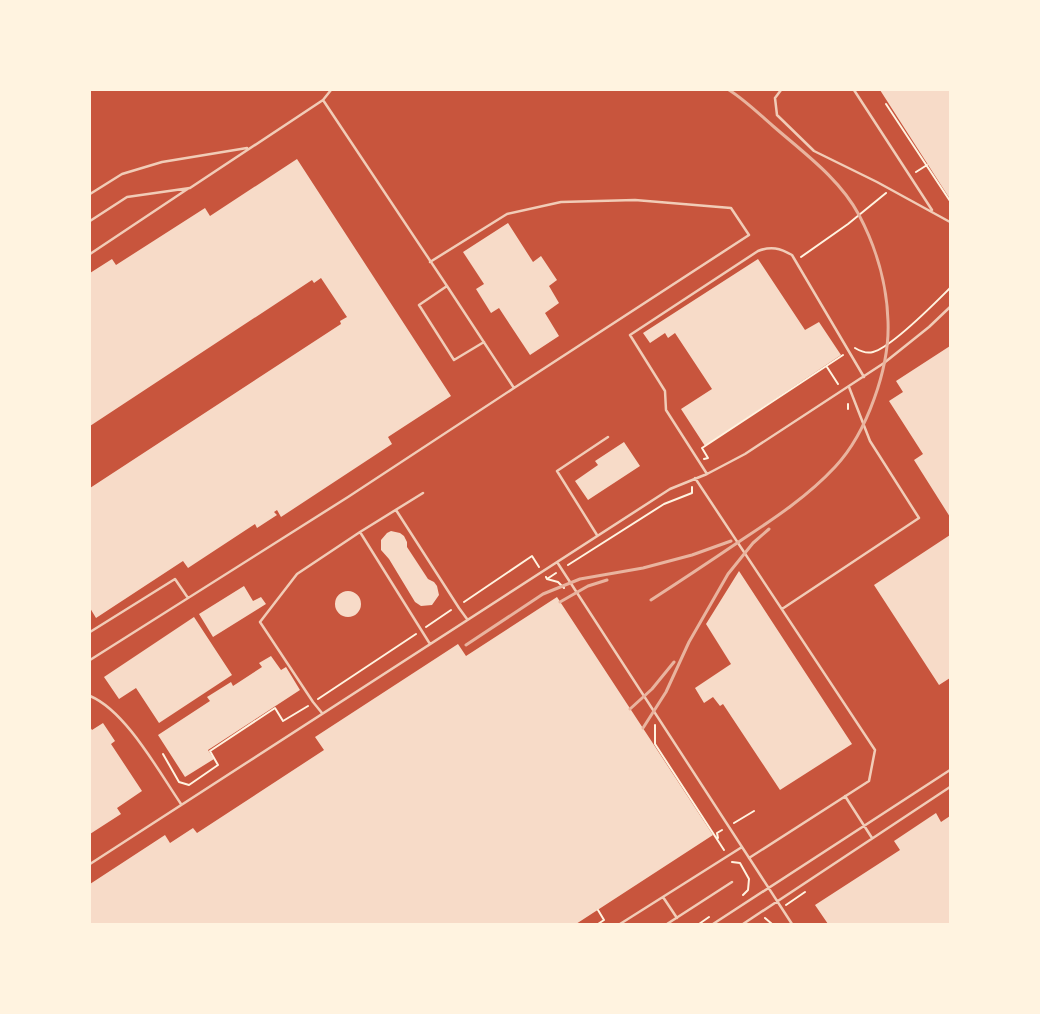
<svg xmlns="http://www.w3.org/2000/svg" width="1040" height="1014" font-family="'Noto Serif',serif">
	<rect width="100%" height="100%" fill="#c8553d"/>
	<!-- building -->
	<path fill="#f7dbc8" d="M880,90h70v109z
		M297,159l154,237 -63,41 4,7 -111,73 -4,-7 -3,2 3,3 -20,13 -2,-4 -67,44 -5,-7 -87,57 -6,-10v-120l251,-164 -1,-3 7,-4 -26,-39 -7,5 -2,-3 -222,146v-153l22,-14 4,6 89,-57 5,8z
		M508,223l25,39 8,-6 16,24 -8,6 10,17 -14,10 14,23 -29,19 -31,-47 -8,5 -15,-24 8,-5 -21,-32z
		M758,259l47,71 14,-8 22,33 -136,91 -24,-37 31,-20 -37,-56 -7,5 -3,-5 -15,10 -7,-10z
		M950,346v171l-36,-57 9,-6 -34,-53 14,-9 -7,-11z
		M624,442l16,24 -52,34 -13,-19 23,-16 -3,-4z
		M391,531l9,2 4,3 3,6v5l21,32 6,3 3,4 2,9 -7,10 -11,1 -6,-4 -26,-43 -8,-9v-10l6,-7z
		M950,535v143l-11,7 -65,-100z
		M739,571l113,173 -72,46 -57,-86 -3,2 -7,-9 -9,6 -9,-15 36,-24 -25,-40z
		M244,586l9,15 8,-4 5,7 -53,33 -14,-23z
		M335 604a13 13 0 1 1 26 0a13 13 0 1 1-26 0Z
		M557,597l156,238 -137,89h-486v-40l75,-49 5,8 23,-15 4,5 127,-83 -9,-13 143,-93 8,12z
		M194,617l38,58 -73,48 -23,-35 -17,11 -15,-22z
		M271,656l10,14 5,-3 14,23 -92,60 6,9 -29,18 -27,-42 52,-34 -3,-4 24,-15 2,4 29,-19 -3,-4z
		M103,723l12,18 -4,3 31,47 -25,17 4,6 -31,20v-107l2,3z
		M936,813l5,9 9,-6v108h-122l-13,-19 85,-55 -6,-9z"/>
	<g fill="none" stroke-linecap="round" stroke-linejoin="round">
		<!-- path -->
		<path stroke="#fff3e0" stroke-width="2" d="M886,104l64,97
			M916,172l11,-7
			M801,257l47,-33 38,-31
			M855,348c5,3 11,6 18,4 19,-5 62,-49 77,-64
			M827,367l11,17
			M848,404v5
			M704,459l4,-1 -6,-10 141,-93
			M568,565l96,-61 28,-11v-6
			M546,577l1,2 9,-6
			M547,579l11,3 6,6
			M464,602l68,-46 7,11
			M426,627l25,-17
			M318,699l98,-65
			M655,725v19l69,106
			M163,754l16,28 10,3 29,-20 -8,-14 65,-43 8,13 25,-15
			M734,823l20,-12
			M718,838l-1,-5 5,-3
			M732,862l8,1 9,16 -1,11 -5,5
			M786,905l19,-13
			M598,910l6,10 -6,4
			M765,918l7,6
			M699,924l10,-7"/>
		<!-- service -->
		<path stroke="#f1ccb7" stroke-width="2.5" d="M781,90l-6,8 2,17 37,36 63,31 73,40
			M854,90l78,120
			M323,100l8,-10
			M90,194l32,-20 40,-12 85,-14
			M90,221l37,-24 63,-9 133,-88 124,186
			M90,254l99,-66
			M430,262l77,-48 54,-12 74,-2 96,8 18,27 -235,153
			M707,474l-41,-64 -1,-19 -35,-56 128,-84c13,-5 22,-3 34,4l72,122
			M695,478l180,272 -6,31 -120,77
			M396,510l63,98 8,11
			M360,532l63,-39
			M597,535l-40,-64 51,-34
			M557,562l235,362
			M782,609l137,-91 -49,-77 -21,-54
			M90,632l85,-53 13,19
			M90,660l258,-163 166,-109 -67,-102 -28,19 35,55 30,-18
			M90,696c36,15 69,76 91,108
			M322,713l-9,-11 -53,-80 37,-48 63,-42 70,112
			M845,796l27,42
			M90,864l580,-375 37,-15 38,-20 139,-91 45,-36 21,-20
			M663,897l14,21
			M620,924l122,-77
			M667,924l65,-42
			M713,924l237,-154
			M743,924l207,-137"/>
		<!-- rail -->
		<path stroke="#e9b49f" stroke-width="3" d="M651,600c31,-20 61,-40 92,-61 32,-21 65,-43 92,-72 32,-34 55,-100 53,-146 -1,-36 -12,-74 -29,-106 -19,-36 -55,-62 -86,-89 -14,-12 -28,-26 -44,-36
			M560,602l28,-16 19,-6
			M466,645l77,-51 37,-15 63,-11 49,-13 39,-14
			M630,709l22,-20 22,-27
			M643,728l23,-36 23,-50 39,-68 25,-31 16,-14"/>
	</g>
	<!-- border -->
	<rect width="1040" height="1014" fill="none" stroke="#fff3e0" stroke-width="182"/>
</svg>
